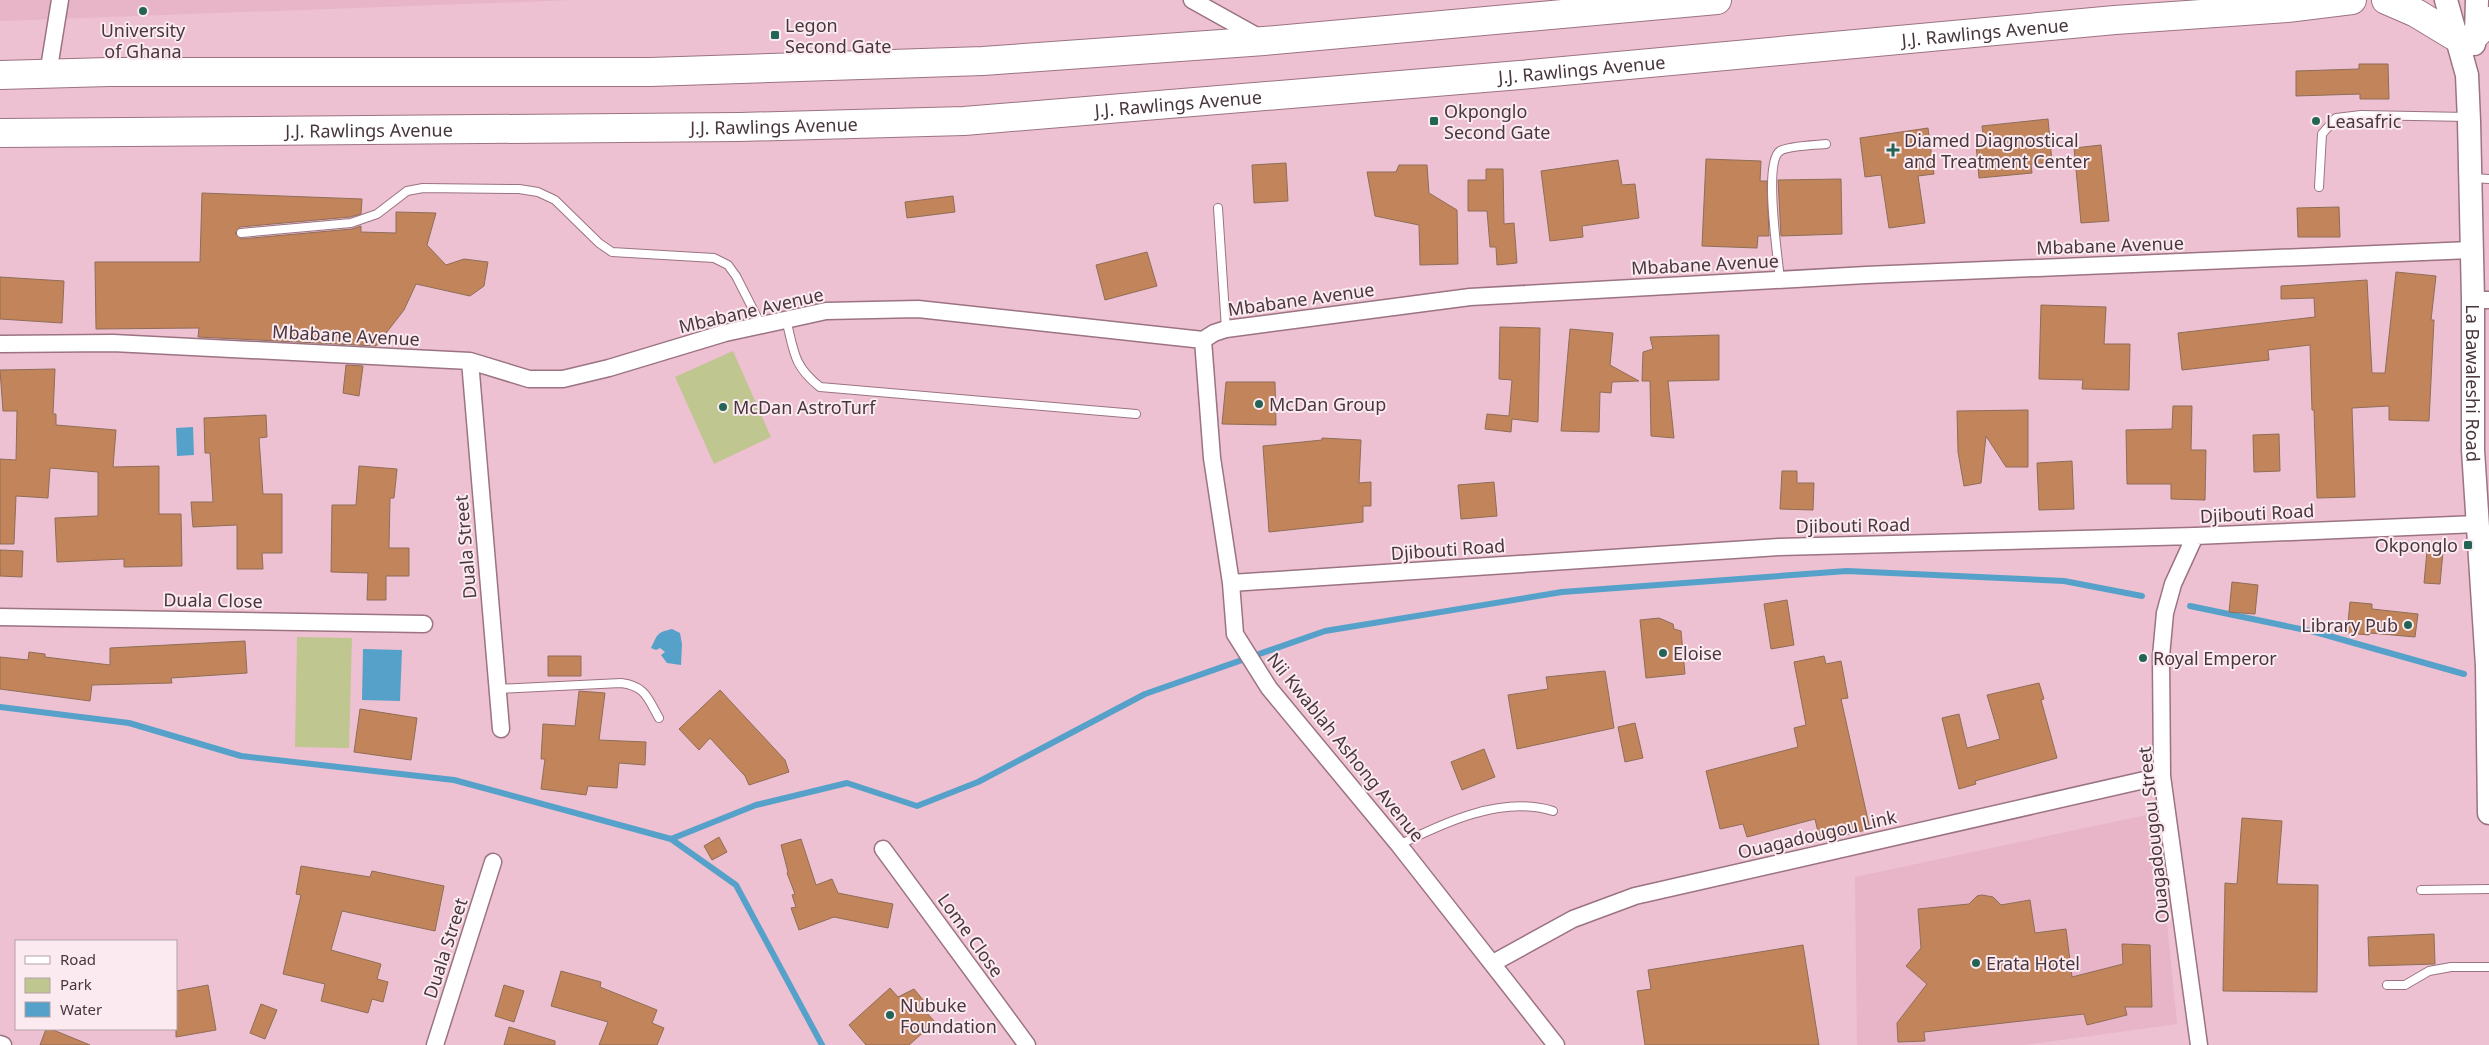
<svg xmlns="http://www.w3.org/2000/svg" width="2489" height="1045" font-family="'Noto Sans',sans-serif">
	<rect width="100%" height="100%" fill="#edc1d1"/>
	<!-- built -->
	<path fill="#e7b4c8" d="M0,0h573l-573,21z
		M2156,813l21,211 -153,21h-167l-2,-168z"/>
	<!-- green -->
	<path fill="#bfc68f" d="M733,351l38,86 -57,27 -39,-87z
		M297,637l55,1 -3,110 -54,-1z"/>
	<!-- water -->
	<path fill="#56a1c9" d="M193,427l1,28 -17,1 -1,-28z
		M672,629l8,4 2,11 -1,21 -14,-2 -6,-8 4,-3 -5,-4 -4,2 -5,-2c7,-13 4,-15 21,-19z
		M363,649l39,1 -2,51 -38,-1z"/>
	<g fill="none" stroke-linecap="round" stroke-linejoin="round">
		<!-- stream -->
		<path stroke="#56a1c9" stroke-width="6" d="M2190,606l125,26 149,42
			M0,707l129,16 112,33 213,24 217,59 85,-34 91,-22 70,23 61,-24 167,-88 180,-63 237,-39 285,-21 217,10 78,15
			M671,839l65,46 86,160"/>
	</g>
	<!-- building -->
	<path fill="#c2845b" stroke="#8f6d57" d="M2359,64h29l1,35h-29v-5l-64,2v-25l63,-2z
		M2048,119l4,43 -21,2 1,9 -53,5 -3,-34 8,-1 -2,-17z
		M1928,128l6,46 -16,2 7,47 -36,5 -8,-53 -16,2 -5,-39z
		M2101,145l8,76 -28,2 -7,-75z
		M1706,159l55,2 -1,20h7l2,55h-11l-1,12 -55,-2z
		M1618,160l4,25 13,-1 4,34 -57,8 1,11 -33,4 -9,-70z
		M1286,163l2,38 -34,2 -2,-38z
		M1399,165h28l2,28 28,17 1,54 -38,1 -1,-40 -44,-9 -8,-44h29z
		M1486,169h17l1,55 10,-1 3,40 -20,2 -1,-18h-6l-3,-36h-19v-31h18z
		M1841,179l1,55 -61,2 -3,-56z
		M202,193l160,6 -1,15 -11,3 -110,10 -5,6 6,6 111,-10 9,-3v6l35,1v-21l40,1 -9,32 19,20 18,-6 24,3 -4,24 -14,10 -54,-12 -12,26 -28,36 -178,-9 1,-9 -103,1 -1,-67h105z
		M953,196l2,16 -48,6 -2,-16z
		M2339,207l1,30h-42l-1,-29z
		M1147,252l10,34 -52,14 -9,-35z
		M2396,272l40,4 -5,44h3l-5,101 -40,-1v-14l-37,2 3,89 -38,1 -3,-88h-2l-2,-65 -42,5 1,10 -87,10 -4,-37 137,-16 -1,-19 -33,1v-13l86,-6 5,93h13z
		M0,277l64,4 -2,42 -62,-4z
		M2041,305l65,2 -2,37h26l-1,46 -47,-1 1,-9 -44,-1z
		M1500,327l40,1 -2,94 -26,-3 -1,13 -26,-3 2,-15 22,2 3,-36 -13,-1z
		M1570,329l43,4 -3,32 29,16 -27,1 -1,11 -11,-1 -1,40 -38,-1z
		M1719,335v45l-51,1 6,57 -23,-2 -1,-55h-8l1,-29 10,-3 -3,-12z
		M346,365l17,1 -4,30 -16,-3z
		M55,369l-2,45h3v11l60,5 -3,37 46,-1v48h22l1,52 -58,1v-8l-67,3 -2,-44 43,-2v-44l-48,-4 -2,30 -32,-2 -2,48h-14v-85l16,1 1,-49h-14l-3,-41z
		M1226,382h49l1,43 -54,-1z
		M2173,406h19l-1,44h15l-1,50 -34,-1v-15h-44l-1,-54 46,-1z
		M2028,410v57h-22l-20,-31 -5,47 -17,3 -6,-34 -1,-41z
		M266,415l1,22 -8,1 4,56h19v59h-20l1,16h-26v-44l-44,2 -2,-25h22l-3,-49h-5l-1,-35z
		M2279,434l1,37 -26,1 -1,-37z
		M1322,438l39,2 -2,43 12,-1v24h-8v16l-94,10 -6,-86 59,-6z
		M2072,461l2,48 -35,1 -2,-47z
		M359,466l38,3 -3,29h-4l-1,50h20v28h-23v24h-19l1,-27 -37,-1 1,-67h24z
		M1782,471h15v12h17l-1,27 -33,-1z
		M1494,482l3,34 -36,3 -3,-34z
		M0,550l23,1 -1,26 -22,-1z
		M2427,551l16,1 -3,32 -16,-1z
		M2232,582l26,3 -3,29 -26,-2z
		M1787,600l7,45 -23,4 -7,-45z
		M2350,602l22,2v5l46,5 -3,23 -45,-4 -1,2 -22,-2z
		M1659,618l14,6 1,5 7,2 4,43 -39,4 -6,-58z
		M245,641l2,32 -76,5 1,5 -80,2 -2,16 -90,-12v-32l28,3 1,-8 16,2v3l65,8v-17z
		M548,656h33v20h-33z
		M1824,656l2,8 15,-3 7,37 -7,1 29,130 -50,12 -5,-22 -68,18 -4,-13 -23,5 -14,-58 92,-24 -4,-19 12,-3 -12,-63z
		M1605,671l9,57 -97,21 -9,-54 40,-6 -2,-12z
		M2039,683l5,16 -3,1 16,58 -82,23 1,3 -17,5 -17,-71 17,-4 8,34 33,-9 -13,-44z
		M720,690l65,70 4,12 -40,13 -4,-9 -35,-38 -11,12 -20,-21z
		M579,691l26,2 -6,47 47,2 -1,23 -26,-2 -2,25 -29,-2 -2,9 -45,-6 4,-30h-4l2,-35 32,2z
		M360,709l57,9 -6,42 -57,-8z
		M1635,723l8,35 -18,4 -7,-35z
		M1484,749l11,28 -33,13 -11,-28z
		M2242,818l40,3 -5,63 41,1 -1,107 -94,-1 2,-108 12,1z
		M719,837l8,15 -15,8 -8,-14z
		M801,839l15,46 16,-6 6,14 55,11 -5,24 -54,-11 -35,13 -8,-22 5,-1 -4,-12 3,-1 -8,-21 1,-1 -7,-27z
		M301,866l69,11 2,-6 72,15 -9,45 -93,-20 -11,39 50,14 -4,15 11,3 -5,20 -11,-3 -4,14 -47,-12 4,-17 -42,-10 18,-79 -5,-1z
		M1982,895l11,2 8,8 29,-5 5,33 31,-4 6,48 51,-13 -1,-20 28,1 2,62h-27l2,8 -40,10 -3,-11 -160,18 1,9 -27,1 -1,-19 30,-39 -21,-18 15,-18 -3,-39 51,-5 8,-8z
		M2434,934l1,30 -66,2 -1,-29z
		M1803,945l16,100h-174l-8,-54 14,-2 -3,-19z
		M561,971l40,11 -1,5 57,23 -5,13 12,5 -7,17h-58l9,-23 -57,-16z
		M208,985l8,45 -40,7v-46z
		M504,985l20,6 -10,31 -19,-6z
		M890,988l8,9 16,-8 15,18 -3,5 9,10 -26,23h-43l-17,-20z
		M261,1004l16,6 -12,29 -15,-6z
		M509,1027l46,14v4h-51z
		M46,1029h5l39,16h-50z"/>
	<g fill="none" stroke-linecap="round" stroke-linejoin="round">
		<!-- lane casing -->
		<g stroke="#9b7382" stroke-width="10">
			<path id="lane" d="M2472,178l17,1
				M2319,187l3,-53 14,-16 25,-3 106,2
				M1218,208l8,121
				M241,233l110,-10 26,-9 30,-23 16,-3 96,1 19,3 17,8 44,43 13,9 102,6 14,7 8,11 25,49
				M1780,280c-2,-23 -17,-118 0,-129 7,-5 36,-6 46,-7
				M786,319c8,32 7,47 34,68l316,27
				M497,689l124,-6c25,3 27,16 38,35
				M1399,845c44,-22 103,-50 154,-34
				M2421,890l68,-1
				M2387,985h18l24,-14 22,-4h38"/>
		</g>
		<!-- street casing -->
		<g stroke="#9b7382" stroke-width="19">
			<path id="street" d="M1192,0l70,39
				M48,74l12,-74
				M2473,300h16
				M1203,340l9,118 19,125 4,51 34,54 130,157 157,200
				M0,344l113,-1 357,18 59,18h34l46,-11 116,-35 101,-22 92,-2 285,31 11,-7 12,-4 244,-32 396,-22 605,-25
				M470,361l31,368
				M2195,536l-22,48 -8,29 -4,43 1,120 37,269
				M1231,583l548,-36 416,-11 282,-12
				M0,617l424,7
				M883,849l144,196
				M1493,963l80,-44 62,-23 527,-120
				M0,1044l3,1
				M435,1045l58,-183"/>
		</g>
		<!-- secondary casing -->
		<g stroke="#9b7382" stroke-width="25">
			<g id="secondary">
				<path id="s1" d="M2446,0l21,75 2,46 4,179v150l14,216 2,147"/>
				<path d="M2474,44l2,-10 1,-34"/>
			</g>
		</g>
		<!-- highway casing -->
		<g stroke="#9b7382" stroke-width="30">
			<g id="highway">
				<path d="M2386,0l30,13 38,23"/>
				<path d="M2476,34l13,-13"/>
				<path d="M0,75l109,-3h541l333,-11 281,-20 453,-41"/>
				<path id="s2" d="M0,133l740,-6 224,-6 556,-46 595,-55 172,-12 65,-8"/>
			</g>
		</g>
		<!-- lane -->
		<use href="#lane" stroke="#fff" stroke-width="8"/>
		<!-- street -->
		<use href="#street" stroke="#fff" stroke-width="16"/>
		<!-- secondary -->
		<use href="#secondary" stroke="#fff" stroke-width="22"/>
		<!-- highway -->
		<use href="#highway" stroke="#fff" stroke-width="28"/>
	</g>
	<!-- markers -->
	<g fill="#236555" stroke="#fceaf1" stroke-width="2">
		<circle cx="143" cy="11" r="5"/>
		<rect x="770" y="30" width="10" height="10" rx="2.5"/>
		<rect x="1429" y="116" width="10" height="10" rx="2.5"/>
		<circle cx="2316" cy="121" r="5"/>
		<path d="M1890.5 142.5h5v5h5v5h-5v5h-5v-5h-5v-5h5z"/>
		<circle cx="1259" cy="404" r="5"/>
		<circle cx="723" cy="407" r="5"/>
		<rect x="2463" y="540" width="10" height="10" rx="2.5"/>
		<circle cx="2408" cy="625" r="5"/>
		<circle cx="1663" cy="653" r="5"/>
		<circle cx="2143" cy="658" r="5"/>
		<circle cx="1976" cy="963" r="5"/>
		<circle cx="890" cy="1015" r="5"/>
	</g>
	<g text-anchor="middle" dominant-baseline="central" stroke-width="4" stroke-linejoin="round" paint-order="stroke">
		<!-- poi labels -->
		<g font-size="18" fill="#48363d" stroke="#fceaf1" text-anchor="start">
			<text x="785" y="25">Legon<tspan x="785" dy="21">Second Gate</tspan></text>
			<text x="143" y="30" text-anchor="middle">University<tspan x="143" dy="21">of Ghana</tspan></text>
			<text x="1444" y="111">Okponglo<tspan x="1444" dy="21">Second Gate</tspan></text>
			<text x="2326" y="121">Leasafric</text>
			<text x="1904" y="140">Diamed Diagnostical<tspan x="1904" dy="21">and Treatment Center</tspan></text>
			<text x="1269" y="404">McDan Group</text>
			<text x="733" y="407">McDan AstroTurf</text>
			<text x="2458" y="545" text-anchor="end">Okponglo</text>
			<text x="2398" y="625" text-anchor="end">Library Pub</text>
			<text x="1673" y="653">Eloise</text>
			<text x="2153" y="658">Royal Emperor</text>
			<text x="1986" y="963">Erata Hotel</text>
			<text x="900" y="1005">Nubuke<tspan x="900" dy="21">Foundation</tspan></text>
		</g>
		<!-- street labels -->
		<g font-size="18" fill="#48363d" stroke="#fceaf1">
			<text stroke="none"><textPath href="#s2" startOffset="1989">J.J. Rawlings Avenue</textPath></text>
			<text stroke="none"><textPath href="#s2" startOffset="1584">J.J. Rawlings Avenue</textPath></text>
			<text stroke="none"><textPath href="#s2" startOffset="1179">J.J. Rawlings Avenue</textPath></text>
			<text stroke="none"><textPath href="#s2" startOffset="774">J.J. Rawlings Avenue</textPath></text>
			<text stroke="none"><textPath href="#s2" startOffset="369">J.J. Rawlings Avenue</textPath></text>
			<text transform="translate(2110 245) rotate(-2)">Mbabane Avenue</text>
			<text transform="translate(1705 264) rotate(-3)">Mbabane Avenue</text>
			<text transform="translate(1301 299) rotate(-8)">Mbabane Avenue</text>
			<text transform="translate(751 310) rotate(-13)">Mbabane Avenue</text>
			<text transform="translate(346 335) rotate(3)">Mbabane Avenue</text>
			<text stroke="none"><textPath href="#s1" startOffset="386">La Bawaleshi Road</textPath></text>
			<text transform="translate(2257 513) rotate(-3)">Djibouti Road</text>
			<text transform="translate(1853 525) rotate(-1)">Djibouti Road</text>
			<text transform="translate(465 547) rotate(-95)">Duala Street</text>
			<text transform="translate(1448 549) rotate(-4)">Djibouti Road</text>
			<text transform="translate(213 600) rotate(1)">Duala Close</text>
			<text transform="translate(1346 747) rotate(51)">Nii Kwablah Ashong Avenue</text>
			<text transform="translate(1817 834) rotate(-13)">Ouagadougou Link</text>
			<text transform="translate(2153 835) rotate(-96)">Ouagadougou Street</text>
			<text transform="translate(971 935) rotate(54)">Lome Close</text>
			<text transform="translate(445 948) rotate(-72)">Duala Street</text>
		</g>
	</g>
	<!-- legend -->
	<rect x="15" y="940" width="162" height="90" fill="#fceaf1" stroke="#b4a2a9"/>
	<rect x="25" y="956" width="25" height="8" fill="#ffffff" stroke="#b4a2a9"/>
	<text x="60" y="965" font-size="15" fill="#48363d">Road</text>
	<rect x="25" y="978" width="25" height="15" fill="#bfc68f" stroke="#b4a2a9"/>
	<text x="60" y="990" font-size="15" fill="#48363d">Park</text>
	<rect x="25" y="1002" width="25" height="15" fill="#56a1c9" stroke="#b4a2a9"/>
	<text x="60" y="1015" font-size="15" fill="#48363d">Water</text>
</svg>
